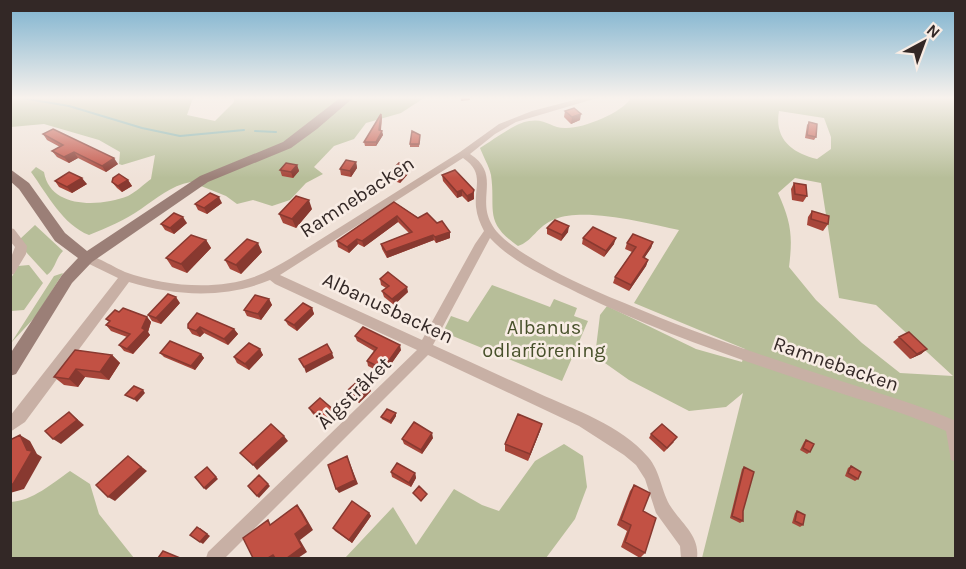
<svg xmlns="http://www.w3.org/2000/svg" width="966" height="569" font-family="Karla,sans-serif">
	<rect width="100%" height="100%" fill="#f0e2d8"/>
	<!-- green -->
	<path fill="#b7be99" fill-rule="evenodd" d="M10,98h183l-6,17 28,6 19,-19v-4h190l-23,15 -35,10 -12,16 -20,7 -20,21 9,7 -17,9 -16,17 -18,6 -19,-6 -16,4 -11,-8 -35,-14c-21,4 -34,16 -50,27 -16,11 -34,19 -52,26 -26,-10 -42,-41 -58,-63l5,-5 8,5c6,37 56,35 84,24 8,-4 16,-12 23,-17l4,-24 -33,10 -3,-1 1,-12 -21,-12 -55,-16 -33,3z
		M631,98h324v460h-253l41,-165 -17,14 -37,4 -60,-31 -34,-24 5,-41 7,-9 89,43 46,13 3,-13 -111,-46 45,-73c-32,-7 -94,-23 -124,-11 -18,7 -23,23 -37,27 -35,-24 -22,-37 -27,-71 -2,-9 -8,-19 -11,-27 13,-8 35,-25 49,-27 17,-3 22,7 36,7 17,1 57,-15 66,-30zM779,111l45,7 7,19v12l-14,10c-25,-6 -43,-20 -38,-48zM795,178l26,5 18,115 37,7 77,71 -53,-3 -38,-30 -46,-43 -27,-33c4,-32 2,-45 -11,-74z
		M35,225l28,26c-8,8 -7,17 -16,24l-21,-23 -6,-13z
		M29,265l14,18 -19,27 -13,1 -1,-31 8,-14z
		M63,273l-27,43 -25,27 43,-67z
		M492,285l58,22 4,-8 23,9 -3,8 14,5 -26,60 -119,-49 8,-16 17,6z
		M564,444l19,12 4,31 -12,32 -29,39h-201l48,-51 23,38 38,-56 28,16 17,6 36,-50z
		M70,471l20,13 9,30 35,44h-123v-56c21,-1 42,-19 59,-31z"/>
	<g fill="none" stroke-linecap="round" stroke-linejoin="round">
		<!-- stream -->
		<path stroke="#78aca7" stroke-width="2" d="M22,98l47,8 73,22 38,8 64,-6
			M255,131l21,1"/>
		<!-- street -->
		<path fill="#c8b0a5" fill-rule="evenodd" d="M582,98h15l-81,24 -21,12 -25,20c31,20 7,43 21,69 6,12 19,21 29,28 32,21 67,37 102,51 72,31 147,56 222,80 38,12 75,23 112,39v41l-5,-2 -5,-29c-34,-15 -68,-26 -103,-37 -89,-30 -180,-59 -265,-101 -30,-15 -65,-30 -88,-55l-57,107c35,16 70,32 105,48 37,17 83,32 110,64 13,15 13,35 23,50 11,17 29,29 26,51h-16l-1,-12 -24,-33 -11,-34 -9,-14 -12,-10 -45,-29 -151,-71 -203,203h-19l2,-6 209,-202 -142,-66 -5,-4c-45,19 -95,16 -141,2l-104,140 -15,10v-16l108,-138 -35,-17 -2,-3 2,-3c9,-2 32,13 42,17 39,14 90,19 129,5 13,-5 25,-12 37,-19l169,-106 39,-28 33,-13zM463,158c22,15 11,28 13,49 1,9 4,16 8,24l-9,13 -53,96 -142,-65z
			M10,228l4,1 13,17 -1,8 -12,20 -4,1v-15l5,-13 -5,-6z"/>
		<!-- secondary -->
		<path fill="#9b7f77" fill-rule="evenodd" d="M340,98h13l-36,31 -26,19 -83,34 -116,80 -20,21 -56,91 -6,2v-22l52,-79 16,-17 -23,-17 -36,-52 -9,-8v-12l19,14 36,50 22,18 113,-75 83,-34z"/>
	</g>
	<!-- wall -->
	<path fill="#a7463a" d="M565,111l15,9 -9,4 -7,-7z
		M381,114l1,4 -1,12 2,5 -7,11h-11l-1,-4z
		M809,122l7,15 -2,3 -9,-2 2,-13z
		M43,134l75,30 -12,8 -28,-14 -9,5 -12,-6 -5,-6 8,-4 -13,-7z
		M420,135l-1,12h-9v-3z
		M356,162l1,6 -6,9 -10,-2 -1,-6z
		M297,165l2,6 -6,7 -11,-2 -2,-6z
		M408,167l1,6 -9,10 -9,-3 -2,-7z
		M442,175l32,15v9l-6,3 -6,-6 -5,2 -14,-17z
		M128,180l4,6 -10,6 -5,-4 -5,-6z
		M55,181l32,3 -15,9 -13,-6z
		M794,183l13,13 -4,6 -11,-2 -1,-11z
		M394,202l56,36 -14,5 -2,-3 -47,18 -5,-9 -1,-5 28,-11 -11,-11 -34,25 -6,-3 -9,9 -11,-6 -1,-6z
		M222,203l-15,11 -9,-4 -3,-6z
		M312,209l-16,19 -13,-5 -4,-9z
		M812,211l16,13 -5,7 -16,-6 1,-8z
		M187,223l-13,11 -9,-4 -4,-6z
		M547,228l21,4 -7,9 -14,-7z
		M583,238l31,6 -10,13 -22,-13z
		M206,240l5,8 -24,25 -15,-6 -6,-9z
		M653,242l-2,6 -7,10 4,2 -2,6 -17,25 -16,-8 2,-6 17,-25 -7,-3 2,-6z
		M262,252l-21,22 -11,-5 -5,-9z
		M380,279l28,13 -14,13 -10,-8 -2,-6 4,-3 -5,-3z
		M269,299l3,6 -11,15 -14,-4 -3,-6z
		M180,303l-19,21 -9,-3 -4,-6z
		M312,308l2,6 -17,17 -9,-6 -3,-5z
		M119,312l28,5 4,5 -3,10 2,3 -17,19 -9,-3 -5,-6 8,-8 -16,-6 -5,-6 3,-3 -3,-3z
		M188,324l46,5 4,5 -10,11 -24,-12 -4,4 -8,-3 -4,-6z
		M355,336l46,14 -17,24 -16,-8 -1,-5 7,-10 -17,-10z
		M899,337l28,12 -6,5 -11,5 -17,-17z
		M260,349l3,6 -14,15 -12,-7 -3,-6z
		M160,353l41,1 3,4 -9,12 -31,-13z
		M112,355l8,8 -11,17 -24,-3 -7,10 -14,-2 -10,-8z
		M348,390l23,1 -12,12 -9,-8z
		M309,408l26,3 3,5 -12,11 -14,-14z
		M396,413v3l-5,8 -9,-5 -1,-2z
		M542,424l-2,7 -12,30 -23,-10v-7z
		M651,434l23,8 -10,10 -15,-14z
		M433,438l-11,16 -18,-10 -2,-5z
		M806,440l4,12 -3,2 -7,-4 4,-8z
		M851,466l7,13 -3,2 -10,-5 3,-8z
		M744,467l-1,54 -3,2 -10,-5 12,-49z
		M391,472l24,1 1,5 -5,9 -19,-10z
		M634,485l9,26 2,42 -5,5 -19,-11 6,-16 -10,-6 13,-34z
		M797,511l6,14 -3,2 -8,-4 3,-10z
		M369,513l2,3 -19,27 -17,-12 -2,-3z"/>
	<!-- shaded-wall -->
	<path fill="#883930" d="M461,98h9v2l-9,1z
		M381,114l1,4 -2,16 2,-3 1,4 -7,11v-4l3,-12z
		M581,114l-1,6 -9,4 1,-7z
		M74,152l4,6 -9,5 -5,-6z
		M114,158l4,6 -12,8 -4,-6z
		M356,162l1,6 -6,9 -1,-6z
		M297,165l2,6 -6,7 -2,-6z
		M408,167l1,6 -9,10 -1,-6z
		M82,178l5,6 -15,9 -5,-6z
		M128,180l4,6 -10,6 -4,-6z
		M462,190v6l-5,2v-6z
		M473,193l1,6 -6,3 -1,-6z
		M219,197l3,6 -15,11 -3,-6z
		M309,200l3,9 -16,19 -4,-9z
		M397,216l1,6 -34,25 -2,-6z
		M183,217l4,6 -13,11 -4,-6z
		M569,226l-1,6 -7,9 1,-6z
		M450,232v6l-14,5 -1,-6z
		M433,235l1,5 -47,18 -1,-6z
		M616,238l-2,6 -10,13 2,-6z
		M357,239l1,5 -9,9 -2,-6z
		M206,240l5,8 -24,25 -6,-9z
		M653,242l-2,6 -10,15 2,-6z
		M258,243l4,9 -21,22 -5,-9z
		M648,260l-2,6 -17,25 2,-6z
		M407,287l1,5 -14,13 -2,-6z
		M176,297l4,6 -19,21 -5,-6z
		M269,299l3,6 -11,15 -3,-6z
		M312,308l2,6 -17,17 -3,-6z
		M147,317l4,5 -3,10 2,3 -17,19 -6,-5 15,-21z
		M200,327l4,6 -4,4 -4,-6z
		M234,329l4,5 -10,11 -4,-6z
		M400,345l1,5 -17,24 -1,-5z
		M260,349l3,6 -14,15 -4,-6z
		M927,349l-6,5 -11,5 7,-5z
		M332,353l2,5 -28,15 -2,-6z
		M201,354l3,4 -9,12 -4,-4z
		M112,355l8,8 -11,17 -9,-8z
		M76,369l9,8 -7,10 -9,-8z
		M369,386l2,5 -12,12 -2,-5z
		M143,390l2,3 -8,9 -3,-3z
		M335,411l3,5 -12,11 -2,-5z
		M69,412l15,13 -23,19 -8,-5z
		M396,413v3l-5,8 -1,-3z
		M542,424l-2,7 -12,30 2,-7z
		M432,433l1,5 -11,16 -1,-4z
		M20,435l10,6 7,13 5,3 -18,32 -14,4v-9l17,-34z
		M284,436l4,5 -31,29 -4,-5z
		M128,456l19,15 -32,30 -7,-4z
		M347,456l11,28 -19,9 -3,-4z
		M207,467l11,12 -12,11 -2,-2z
		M415,473l1,5 -5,9 -2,-4z
		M268,484l2,2 -11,12 -2,-2z
		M297,505l5,6 11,19 -13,10 7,12 -9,6h-11l8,-24z
		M369,513l2,3 -19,27 -3,-3z
		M200,528l10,8 -7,8 -3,-2z"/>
	<!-- building -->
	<path fill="#c25144" stroke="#883930" stroke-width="1.5" d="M574,108l7,6 -9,3 -7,-6z
		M381,114l-2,16 3,1 -6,11h-12z
		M809,122l8,2 -1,13 -9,-2z
		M53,129l61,29 -12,8 -28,-14 -10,5 -12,-6 11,-6 -20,-11z
		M412,131l8,4 -1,9h-9z
		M346,160l10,2 -6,9 -10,-2z
		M286,163l11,2 -6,7 -11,-2z
		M399,163l9,4 -9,10 -10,-4z
		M455,170l19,20 -1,3 -6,3 -5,-6 -5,2 -15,-17z
		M69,172l13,6 -15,9 -12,-6z
		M119,174l9,6 -10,6 -6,-4 1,-4z
		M794,183l12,2 1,11 -12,-2z
		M210,193l9,4 -15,11 -9,-4z
		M296,196l13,4 -17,19 -13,-5z
		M394,202l24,16 9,-5 10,10 5,-2 8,11 -15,5 -2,-2 -47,17 -5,-8 31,-12 -15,-16 -35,25 -5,-2 -10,8 -10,-6z
		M812,211l17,5 -1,8 -17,-5z
		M174,213l9,4 -13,11 -9,-4z
		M555,220l14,6 -7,9 -15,-7z
		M593,227l23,11 -10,13 -23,-13z
		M633,234l20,8 -10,15 5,3 -17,25 -16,-8 21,-30 -9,-4z
		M191,235l15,5 -25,24 -15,-6z
		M247,239l11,4 -22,22 -11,-5z
		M388,272l19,15 -15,12 -10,-8 7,-5 -9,-7z
		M168,294l8,3 -20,21 -8,-3z
		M255,295l14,4 -11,15 -14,-4z
		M303,303l9,5 -18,17 -9,-5z
		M123,308l24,9 -5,11 3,2 -18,19 -8,-4 11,-11 -24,-9 4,-4 -4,-2 9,-9 4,2z
		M197,313l37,16 -10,10 -24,-12 -4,4 -8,-3v-4z
		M363,327l37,18 -17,24 -16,-8 10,-13 -22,-12z
		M909,332l18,17 -10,5 -18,-17z
		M170,341l31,13 -10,12 -31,-13z
		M249,343l11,6 -15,15 -11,-7z
		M327,344l5,9 -28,14 -5,-8z
		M75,350l37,5 -12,17 -24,-3 -7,10 -15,-2z
		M360,379l9,7 -12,12 -9,-8z
		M134,386l9,4 -9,9 -9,-4z
		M320,398l15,13 -11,11 -15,-14z
		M387,409l9,4 -6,8 -9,-4z
		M69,412l8,8 -24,19 -8,-8z
		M518,414l24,10 -12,30 -25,-10z
		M414,422l18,11 -11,17 -19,-11z
		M271,424l13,12 -31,29 -13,-12z
		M662,424l15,13 -10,11 -16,-14z
		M20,435l7,15 5,1 -19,33h-3v-44z
		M806,440l8,4 -4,8 -7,-4z
		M128,456l13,11 -33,30 -12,-12z
		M347,456l8,24 -19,9 -8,-24z
		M397,463l18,10 -6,10 -18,-11z
		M851,466l10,6 -3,7 -10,-6z
		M207,467l9,10 -12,11 -9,-11z
		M744,467l10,5 -11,39v10l-11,-5z
		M259,475l9,9 -11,12 -9,-10z
		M634,485l16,8 -7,18 13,7 -11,35 -20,-11 6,-17 -10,-5z
		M419,486l8,8 -6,7 -8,-8z
		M352,501l17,12 -20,27 -16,-12z
		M297,505l11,19 -13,10 7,13 -15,11h-12l-2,-3 -5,3h-15l-10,-20 25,-18 2,5z
		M797,511l8,4 -2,10 -8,-4z
		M197,527l10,7 -7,8 -10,-7z
		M163,551l17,7h-22z"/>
	<!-- sky -->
	<linearGradient id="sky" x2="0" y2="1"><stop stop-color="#7bb1ce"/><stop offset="0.55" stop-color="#f8f2ed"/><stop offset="1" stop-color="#f8f2ed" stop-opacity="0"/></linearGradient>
	<rect width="966" height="178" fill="url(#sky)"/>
	<g text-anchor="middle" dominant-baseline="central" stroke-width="5" stroke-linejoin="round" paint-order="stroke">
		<!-- street labels -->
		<g font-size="20" fill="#332826" stroke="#f8ece4">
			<text transform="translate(357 197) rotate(-33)">Ramnebacken</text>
			<text transform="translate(388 308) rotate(25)">Albanusbacken</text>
			<text transform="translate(836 364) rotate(19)">Ramnebacken</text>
			<text transform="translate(354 393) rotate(-44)">Älgstråket</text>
		</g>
		<!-- park labels -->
		<g font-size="20" fill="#48512b" stroke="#f8ece4">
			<text x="544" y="327">Albanus<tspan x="544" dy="23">odlarförening</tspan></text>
		</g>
	</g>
	<!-- border -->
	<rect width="966" height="569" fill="none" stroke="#332826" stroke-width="24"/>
	<!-- north arrow -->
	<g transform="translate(924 42) rotate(41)" stroke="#f8ece4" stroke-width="4.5" paint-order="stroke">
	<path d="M0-4.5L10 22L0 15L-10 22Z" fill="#332826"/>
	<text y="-9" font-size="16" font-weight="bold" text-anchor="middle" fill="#332826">N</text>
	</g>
</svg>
